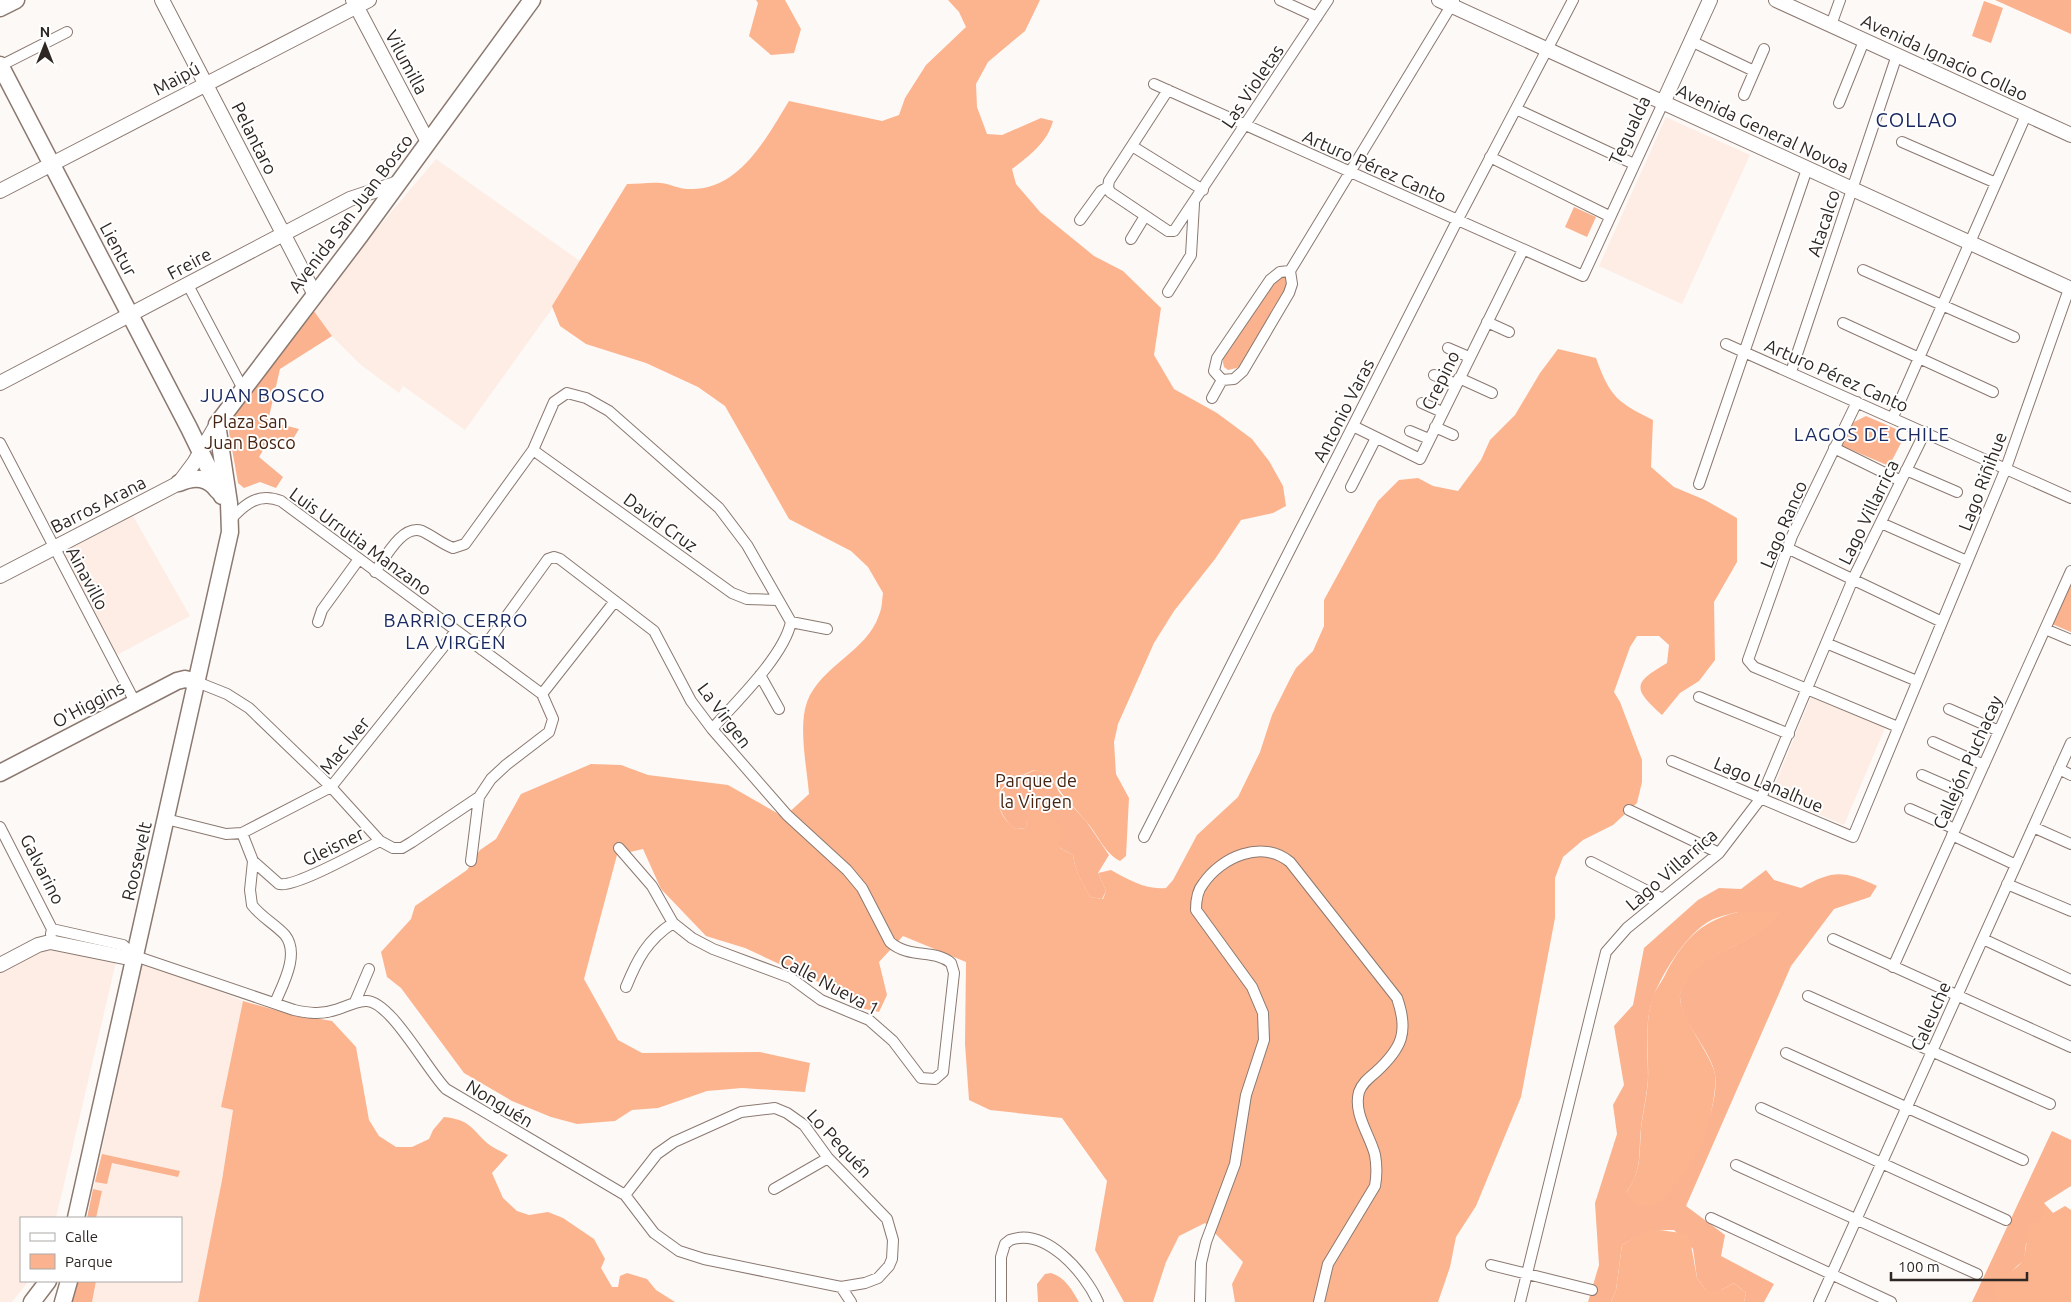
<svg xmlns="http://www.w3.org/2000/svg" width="2071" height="1302" font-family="Ubuntu,sans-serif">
	<rect width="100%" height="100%" fill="#fdf9f7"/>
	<!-- built -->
	<path fill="#feede5" d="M1666,117l84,38 -68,149 -83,-38z
		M436,159l148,105 -119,166 -62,-44 -4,7 -38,-28 -29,-29 -21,-29z
		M133,516l57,100 -73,39 -53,-101 5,-5z
		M1811,697l74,31 -41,97 -73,-31z
		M42,949l74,13 -60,256h-35v63h8l-17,21h-12v-331z
		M143,960l100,41 -22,106 12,3 -20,124 -15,68h-127l4,-21h106v-63h-94z"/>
	<!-- green -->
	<path fill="#fab38e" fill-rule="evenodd" d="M1995,0h76v34z
		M1984,1l19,7 -12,35 -19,-7z
		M1574,207l22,10 -9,20 -22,-10z
		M1282,276l5,3v9l-46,79 -13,3 -4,-3 -2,-9 50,-75z
		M311,307l21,29 -52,33 -12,52 31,8 -9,15 -20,-5 -11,18 24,20 -7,11 -16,-6 -16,6 -6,-5 -9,-51 3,-23z
		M1866,416l30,13 5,14 -12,23 -49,-21 14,-23z
		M2071,584v48l-19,-8z
		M1035,770l15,4 9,18 27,29 23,34 -11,18 8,18 -4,8 -12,-2c-8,-17 -14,-22 -17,-42l-13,-7 -32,-37 -2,17 -10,1c-7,-4 -11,-10 -15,-18 -14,-22 18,-33 34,-41z
		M1766,870l8,10 27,8c31,-18 43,-18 76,-2l-7,11 -36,12 -43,57 -105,240 39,29 -4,21 53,28 -10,18h-20l2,-9 -12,-10 -13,7h-15l-9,-12 -4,-29 -19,-19c-24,-1 -33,4 -52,15l-6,45 -5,12h-23l11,-37 -4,-62 22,-69 -4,-29 11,-20 -10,-59 19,-21 11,-57 54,-48 21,-12 22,1zM1738,912h41c-23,33 -74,39 -91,66 -3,4 -8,12 -8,17 -1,26 30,53 35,79 3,22 -7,47 -13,67l-76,52c17,-24 12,-38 15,-65 2,-17 6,-33 7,-50 0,-25 -4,-55 5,-80 8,-23 32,-61 52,-74 10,-7 21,-9 33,-12z
		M2052,1131l19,9v46l-27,17v13l-18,28 -2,16 -29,26v16h-23z
		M102,1154l78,17 -2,6 -66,-14 -5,21 -12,-2z
		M93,1189l9,2 -6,27h-9z
		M1051,1273c14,4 21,17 28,29h-41l-1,-18 8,-10z
		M75,1281h21l-4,21h-21z"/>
	<!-- forest -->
	<path fill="#fcb48e" d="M756,0h29l16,29 -7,24 -23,2 -22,-19 9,-33z
		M948,0h92l-15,31 -37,31 -12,22 1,23 10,27 15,1 39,-17 12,3c-6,22 -24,35 -41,48l4,15 24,28 54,44 29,15 38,37 -7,47 20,34 43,24 35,26 17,22 14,25 3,20 -13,7 -32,7 -26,39 -41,52 -20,32 -36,81 -4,18 2,32 13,24 -3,58 -6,5c-17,-9 -22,-27 -35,-41 -14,-17 -25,-25 -35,-46l-16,-4c-8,4 -21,8 -29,15 -15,13 -3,35 11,44l10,-1 1,-17c14,-2 27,7 36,18l-6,13 3,6 13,7c3,20 9,24 17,42l13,2 3,-8 -8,-18 13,-3c18,10 35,20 55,18l7,-8 24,-45 41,-38 22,-45 12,-37 18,-36 6,-11 17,-17 11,-25v-26l54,-99 21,-21 19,-2 15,8 25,5 23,-31 9,-20 25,-25 25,-42 18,-24 38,9c14,39 21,44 57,62l-2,47 23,20 31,13 32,18v44l-23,40 1,58 -16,21 -19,12 -18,22c-30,-27 -29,-32 5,-52l2,-18 -10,-9h-22l-7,11 -16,45 6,10 22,58v22l-5,21 -24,22 -30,15 -20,17 -8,21v40l-34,179 -45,109 -20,31 -6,30 -12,35h-203l-3,-18 11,-22 -38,-39 -26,13 -13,26 -13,40h-29l-29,-52 12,-69 -45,-63 -72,-8 -21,-10 -4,-56 1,-82 -63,-26 -24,26 8,33 -8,17 -19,-4 -29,-20 -86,-40 -39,-12 -45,-47 -18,-40 -26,6 -33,124 34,61 24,13 118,-1 50,11 -5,29 -63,-4 -35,3 -49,17 -26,2 -17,11 -38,3 -26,-7 -39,-16 -48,-28 -63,-85 -14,-11 -6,-25 30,-33 4,-13 52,-36 13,-20 16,-11 25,-45 70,-30 30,1 27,10 80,10 56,32 25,-23c-2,-26 -11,-67 -2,-92 14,-37 60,-50 72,-87 3,-6 3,-15 4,-22l-15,-26 -17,-16 -62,-32 -64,-113 -27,-19 -52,-24 -60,-19 -26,-18 -8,-20 75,-122c11,0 23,-2 34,-1 9,1 18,6 27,6 51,3 78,-51 101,-88l93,20 17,-6 6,-17 21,-33 40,-38 -7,-15z
		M1738,912h42c-25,36 -81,37 -99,79 -8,18 30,62 34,83 2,17 -6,53 -13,68 -6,14 -33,57 -47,63 -5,3 -13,1 -18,1l-11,-13c16,-23 13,-37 15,-64 2,-17 6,-33 7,-49 1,-27 -4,-54 4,-80 2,-8 8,-16 12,-23 18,-35 34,-55 74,-65z
		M243,1001l43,12 46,8 24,26 13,73 10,16 17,11h16l17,-8 4,-9 11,-13c26,3 26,10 43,26 6,5 14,8 21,12l-16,18 11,25 14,13 12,4 19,-3 15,6 31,21 11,20 -4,9 11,19h6l2,-11 7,-3 20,6 9,11 19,12h-477l24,-122 11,-70 -12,-3z
		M2044,1203l9,10 12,-7 6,4v92h-76v-16l3,-10c32,-10 25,-20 31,-48l15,-12z
		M1659,1230l30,4 8,44 9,12h15l13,-7 12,10 -2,9h-133l5,-12 6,-45 22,-13z"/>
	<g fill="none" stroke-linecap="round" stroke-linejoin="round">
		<!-- street casing -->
		<g stroke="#8b7970" stroke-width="12">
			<path id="street" d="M1280,0l37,17
				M1831,25l9,-25
				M1691,41l63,30
				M0,66l67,-34
				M1154,84l429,192 80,-173
				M1744,95l20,-46
				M1839,103l25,-62
				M1516,109l118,55
				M1902,142l94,41
				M1132,146l71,44
				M1490,157l119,59
				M1108,187l2,5 58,39h6l154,-231
				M1080,220l21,-29 7,-4 1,-6 59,-91
				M1131,239l14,-23
				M1863,270l151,67
				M1290,271l-10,1 -10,8 -53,78 -3,13 8,9 12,-1 9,-8 46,-78 3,-9 -2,-13 164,-270
				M188,285l55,104
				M1168,292l23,-37 3,-51
				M1487,322l22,10
				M1843,323l150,69
				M1726,344l345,154
				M1448,348l21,9
				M1791,372l106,-317
				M1434,375l22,9
				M1459,378l33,15
				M1212,398l10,-18
				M1857,402l-65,134 -44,124 6,7 144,60
				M1422,403l20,9
				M1893,417l133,-302
				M1353,426l67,33 103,-209
				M1435,427l18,8
				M1410,431l19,8
				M0,443l135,259
				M1834,448l67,33
				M533,450l199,143 15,6 30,1
				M1906,470l51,22
				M1699,484l108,-315
				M1351,487l25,-49
				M231,519c14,-15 28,-27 50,-18l261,193
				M1881,523l86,38
				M1787,548l155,74
				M375,572c10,-14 27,-48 47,-41 11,5 20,13 31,17l12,-4 68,-94 21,-48 13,-9 19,5 23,13 110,97 28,37 44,77c-7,34 -56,81 -79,107
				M318,622l4,-12 37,-51
				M791,622l36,7
				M2045,629l26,11
				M1826,643l91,38
				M482,650l66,-91 6,-2 6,2 94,72 37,70 21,28 75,86 60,55 15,18 28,54c19,17 45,7 61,21l3,10 -11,99 -8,7 -14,-1 -28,-37 -24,-21 -48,-20 -30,-22 -78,-29 -21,-11 -19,-15 -21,-37 -33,-38
				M760,675l19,34
				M197,682l30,12 22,14 82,79 49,54 13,7h9l10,-6 67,-45 12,-18 15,-14 43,-33 4,-13 -11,-25
				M542,694l73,-93
				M1699,697l90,37
				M1949,709l50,22
				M1933,742l51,23
				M1672,761l181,76 153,-369 63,-179
				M2059,769l12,6
				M1922,775l48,21
				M1910,809l45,20
				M1629,810l90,43
				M166,819l60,15 16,-1 89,-46 125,-156
				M0,827l52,102 -1,5
				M2033,827l38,17
				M242,833l11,28 26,23c16,4 83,-34 101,-43
				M1952,835l64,30
				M1144,837l313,-616 116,-221
				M253,861l-3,29 2,15c9,12 23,19 33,30 15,19 -2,49 -10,68
				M471,861l8,-64
				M1591,862l72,37
				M2007,884l64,27
				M52,929l71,16 12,11 159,54c14,3 27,5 41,0 10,-3 19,-8 30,-9 24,-3 62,69 81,88l179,106 29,38 25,18 25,8 137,28 24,-4 13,-5 11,-12 3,-7 1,-19 -6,-21 -59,-61 -24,-33 -17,-12 -12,-5 -34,4 -67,30 -17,12 -32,41
				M1833,939l238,108
				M1983,939l88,41
				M1893,967l178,-396
				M626,987c11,-27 21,-47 47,-64
				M1808,996l242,108
				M355,1002l14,-33
				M1786,1053l237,107
				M1761,1108l245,112
				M1736,1165l241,109
				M774,1189l54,-31
				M1711,1218l180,84
				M1491,1265l101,25
				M841,1287l10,15
				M1001,1302v-45l4,-13 5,-4c36,-13 75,33 88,62
				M1200,1302l1,-39 5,-21 29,-78 11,-69 18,-55 -1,-27 -11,-26 -56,-77c0,-9 1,-19 7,-26 18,-27 59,-45 87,-22l107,136c12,34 5,50 -21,74 -7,6 -14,11 -17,20 -6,22 11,43 16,63 2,11 2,20 0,31l-47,78 -9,38
				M1520,1302l86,-350 21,-24 92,-75 42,-55 92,-219 72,-147
				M1819,1302l252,-559"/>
		</g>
		<!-- secondary casing -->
		<g stroke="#8b7970" stroke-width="16">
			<path id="secondary" d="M162,0l152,293
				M353,0l75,142
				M1439,0l632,289
				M1776,0l295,135
				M1663,103l47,-103
				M0,191l369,-191
				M0,383l350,-184 48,-16
				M0,576l179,-93 15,-20 23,-39
				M0,965l38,-20 12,-3 74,15 11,-1"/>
		</g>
		<!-- primary casing -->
		<g stroke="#8b7970" stroke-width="19">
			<path id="primary" d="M0,8l16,-8
				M0,65l189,363 33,68
				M179,483c16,-7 29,-6 39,8
				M0,773l177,-92 8,-2 12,3
				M76,1218l154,-686 -1,-29 -12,-79 142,-187 173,-237
				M32,1302l16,-21
				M63,1302l6,-21"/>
		</g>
		<!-- street -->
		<use href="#street" stroke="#fff" stroke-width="10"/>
		<!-- secondary -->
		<use href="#secondary" stroke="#fff" stroke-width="14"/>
		<!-- primary -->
		<use href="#primary" stroke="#fff" stroke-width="16"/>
	</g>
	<g text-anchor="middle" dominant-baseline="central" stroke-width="4" stroke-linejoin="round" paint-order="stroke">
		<!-- street labels -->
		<g font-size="18" fill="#2e2723" stroke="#fff">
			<text transform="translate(1945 57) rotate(25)">Avenida Ignacio Collao</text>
			<text transform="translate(407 62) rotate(62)">Vilumilla</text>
			<text transform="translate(176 78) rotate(-28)">Maipú</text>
			<text transform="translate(1252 86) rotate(-56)">Las Violetas</text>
			<text transform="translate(1763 128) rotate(25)">Avenida General Novoa</text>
			<text transform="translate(1629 130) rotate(-65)">Tegualda</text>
			<text transform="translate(255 138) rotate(63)">Pelantaro</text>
			<text transform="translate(1375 166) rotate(24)">Arturo Pérez Canto</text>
			<text transform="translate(350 213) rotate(-53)">Avenida San Juan Bosco</text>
			<text transform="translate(1823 223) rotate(-72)">Atacalco</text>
			<text transform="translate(119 249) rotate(62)">Lientur</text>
			<text transform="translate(189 263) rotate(-28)">Freire</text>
			<text transform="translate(1837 375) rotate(24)">Arturo Pérez Canto</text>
			<text transform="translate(1440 380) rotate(-64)">Crepino</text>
			<text transform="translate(1343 410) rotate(-63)">Antonio Varas</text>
			<text transform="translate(1982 481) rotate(-69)">Lago Riñihue</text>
			<text transform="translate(98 504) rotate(-27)">Barros Arana</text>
			<text transform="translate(1868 512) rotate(-64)">Lago Villarrica</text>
			<text transform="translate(661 522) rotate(36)">David Cruz</text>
			<text transform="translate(1783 524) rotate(-67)">Lago Ranco</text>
			<text transform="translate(361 541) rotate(36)">Luis Urrutia Manzano</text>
			<text transform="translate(88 578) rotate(62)">Ainavillo</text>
			<text transform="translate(88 704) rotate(-28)">O'Higgins</text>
			<text transform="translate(725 715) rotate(53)">La Virgen</text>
			<text transform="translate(344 745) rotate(-51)">Mac Iver</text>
			<text transform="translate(1967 762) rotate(-66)">Callejón Puchacay</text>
			<text transform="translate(1769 784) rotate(23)">Lago Lanalhue</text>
			<text transform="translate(333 846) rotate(-26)">Gleisner</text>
			<text transform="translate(136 861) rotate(-77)">Roosevelt</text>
			<text transform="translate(43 869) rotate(63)">Galvarino</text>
			<text transform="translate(1671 869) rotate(-41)">Lago Villarrica</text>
			<text transform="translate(830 984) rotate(28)">Calle Nueva 1</text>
			<text transform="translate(1930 1016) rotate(-66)">Caleuche</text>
			<text transform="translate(500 1103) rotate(31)">Nonguén</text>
			<text transform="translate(840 1143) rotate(47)">Lo Pequén</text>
		</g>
		<!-- park labels -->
		<g font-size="18" fill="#472410" stroke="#fff">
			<text x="250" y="421">Plaza San<tspan x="250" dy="21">Juan Bosco</tspan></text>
			<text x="1036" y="780">Parque de<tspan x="1036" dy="21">la Virgen</tspan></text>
		</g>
		<!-- neighbourhood labels -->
		<g font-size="19" letter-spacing="1" fill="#1a2960" stroke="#fff">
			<text x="263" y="395">JUAN BOSCO</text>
			<text x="1872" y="434">LAGOS DE CHILE</text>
			<text x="456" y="620">BARRIO CERRO<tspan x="456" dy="22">LA VIRGEN</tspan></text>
		</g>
		<!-- quarter labels -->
		<g font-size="20" letter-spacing="1" fill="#1a2960" stroke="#fff">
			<text x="1917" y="119">COLLAO</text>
		</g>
	</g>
	<!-- legend -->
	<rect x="20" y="1217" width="162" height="65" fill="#ffffff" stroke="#aba9a7"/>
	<rect x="30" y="1233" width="25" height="8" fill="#ffffff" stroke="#aba9a7"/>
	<text x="65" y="1242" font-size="15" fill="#2e2723">Calle</text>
	<rect x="30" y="1254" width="25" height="15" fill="#fab38e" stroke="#aba9a7"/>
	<text x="65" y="1267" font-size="15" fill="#2e2723">Parque</text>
	<!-- north arrow -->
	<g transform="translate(45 45)" stroke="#ffffff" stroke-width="4" paint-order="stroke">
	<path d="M0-4L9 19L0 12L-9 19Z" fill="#2e2723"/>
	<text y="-8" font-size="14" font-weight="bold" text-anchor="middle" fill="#2e2723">N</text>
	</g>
	<!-- scale -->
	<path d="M1891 1272v8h136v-8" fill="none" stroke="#2e2723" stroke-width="2.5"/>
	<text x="1898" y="1272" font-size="15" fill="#2e2723" stroke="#ffffff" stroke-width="4" paint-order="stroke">100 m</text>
</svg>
